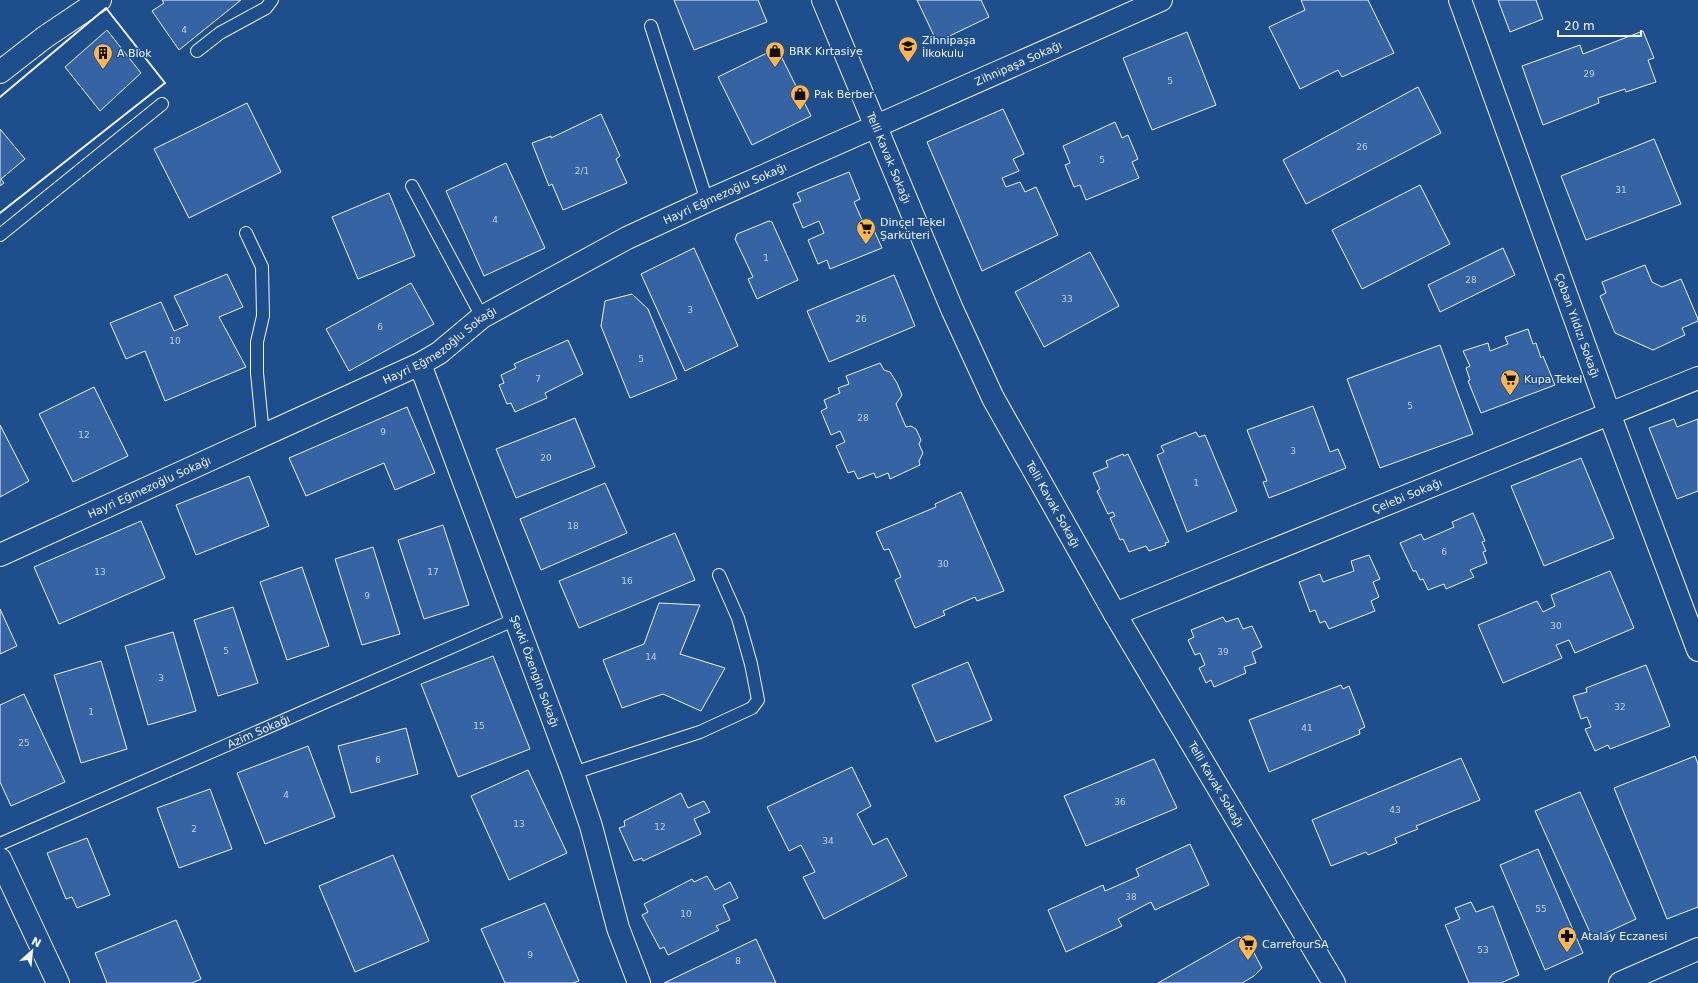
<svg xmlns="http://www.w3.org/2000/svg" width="1698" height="983" font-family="'DejaVu Sans',sans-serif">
	<rect width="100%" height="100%" fill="#1f4e8c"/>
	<!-- building -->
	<path fill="#3563a3" stroke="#f2f6ff" d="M162,0h79l-62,50 -27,-39 12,-8z
		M674,0h84l9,22 -73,28z
		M917,0h64l8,17 -52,25z
		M1301,0h67l26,53 -52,24 -4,-7 -38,19 -31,-62 36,-17z
		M1498,0h38l7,19 -33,13z
		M107,30l34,43 -41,38 -35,-44z
		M1643,31l11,27 -6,2 8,22 -30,10 -1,-3 -27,9 1,5 -56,22 -21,-59 58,-21 3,9z
		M1187,32l29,73 -64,25 -29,-72z
		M777,48l34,68 -59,29 -34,-68z
		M1418,87l23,46 -135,71 -23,-44z
		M247,103l34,69 -92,46 -35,-69z
		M1003,109l21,45 -11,5 6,12 -17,7 4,9 14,-5 5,10 11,-5 22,48 -76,36 -55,-129z
		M601,114l19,42 -4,3 11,24 -64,27 -11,-26 -3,2 -17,-43 19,-7v2z
		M1115,122l7,16 6,-3 10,24 -6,3 7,16 -53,22 -6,-15 -6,2 -9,-22 5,-2 -7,-17z
		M0,129l25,30 -24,20 3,4 -4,3z
		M1654,139l27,65 -95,36 -25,-64z
		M506,163l39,85 -61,28 -38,-85z
		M849,172l11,27 -6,3 9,20 6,-3 13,29 -52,21 -3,-9 -9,4 -10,-24 16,-7 -5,-12 -16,7 -10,-24 8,-3 -4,-8z
		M1420,185l30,59 -88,45 -30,-59z
		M389,193l26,63 -57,23 -26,-62z
		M769,221l3,1 26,58 -41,19 -9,-20 5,-2 -18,-38 2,-5z
		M694,248l44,98 -53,25 -44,-97z
		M1503,248l12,27 -75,37 -12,-27z
		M1090,252l29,54 -75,41 -29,-55z
		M1645,265l7,17 10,5 19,-8 17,40v2l-16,7 3,7 -32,15 -38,-17 -15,-37 6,-3 -4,-11z
		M227,274l16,33 -24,10 27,50 -81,34 -20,-50 -19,8 -16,-36 51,-21 13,29 14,-6 -14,-29z
		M894,275l21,51 -86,36 -22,-51z
		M411,283l23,41 -85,47 -23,-42z
		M632,294l16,15 29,70 -47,19 -29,-72 4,-25z
		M1528,329l5,15 3,-1 5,15 2,-2 12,29 -74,28 -13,-32 2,-1 -4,-12 4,-2 -7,-15 25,-8 2,8 18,-7 -3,-7z
		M568,340l15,34 -38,19 2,5 -32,14 -4,-9 -4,1 -8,-19 5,-2 -3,-8 15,-7 -2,-4z
		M1440,345l33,89 -93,34 -33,-89z
		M880,363l4,7 6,2 7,11 5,12 -6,9 10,23 5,-1 5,3 5,11 -2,4 4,9 -4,8 1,4 -30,14 -2,-6 -12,5 -2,-5 -16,6 -4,-8 -6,2 -12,-27 9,-4 -5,-11 -9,4 -10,-24 6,-3 -3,-8 16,-7 -2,-5 11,-4 -3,-8z
		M94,387l34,69 -55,26 -34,-68z
		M1313,406l17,46 8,-3 8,19 -77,30 -6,-16 4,-1 -20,-51z
		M407,407l28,66 -40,17 -11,-27 -78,33 -17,-38z
		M575,418l20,49 -79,31 -20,-49z
		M1674,419l3,8 21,-8v72l-21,8 -28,-71z
		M0,425l29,56 -29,16z
		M1196,432l3,5 6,-2 32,76 -50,21 -30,-77 7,-3 -3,-6z
		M1123,454l1,2 4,-2 41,88 -4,1 1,2 -17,6 -3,-5 -17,6 -6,-13 -3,1 -10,-22 5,-2 -2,-4 -5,2 -11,-23 3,-2 -7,-16 15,-6 -2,-6z
		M1581,458l33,80 -70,28 -33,-80z
		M249,476l20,50 -73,29 -20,-50z
		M605,483l22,50 -86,37 -21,-51z
		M961,492l43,99 -27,10 -2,-4 -32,14 2,4 -30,13 -20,-48 6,-3 -12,-28 -5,1 -8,-18 60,-25 -1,-3z
		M1473,513l12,28 -3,1 4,9 -3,1 4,11 -17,7 4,7 -28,12 -2,-5 -16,6 -5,-11 -3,1 -4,-9h-3l-13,-28 21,-9 3,6 30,-13 -2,-5z
		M141,521l24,57 -106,46 -25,-57z
		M443,525l26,80 -45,14 -26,-79z
		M675,533l20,47 -116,48 -20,-47z
		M373,547l27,87 -38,11 -27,-86z
		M1369,555l11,24 -7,3 6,15 -8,4 4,10 -46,18 -4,-8 -5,2 -5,-13 -5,2 -11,-30 21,-8 3,8 31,-11 -3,-10z
		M302,567l27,79 -42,14 -27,-78z
		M1610,571l24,57 -59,25 -6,-13 -13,5 6,13 -59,25 -25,-58 59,-24 6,11 12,-6 -4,-11z
		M659,603l41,2 -20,49 45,14 -24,43 -38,-17 -41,14 -19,-48 41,-16z
		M233,607l25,76 -40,13 -24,-76z
		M0,609l17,37 -17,8z
		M1223,617l3,5 12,-4 5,11 9,-3 10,21 -10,5 4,11 -12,4 2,6 -32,14 -3,-7 -5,3 -7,-15 6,-3 -5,-12 -5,2 -7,-15 6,-3 -3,-7z
		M173,632l23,79 -48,14 -23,-79z
		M493,656l37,93 -72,28 -37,-93z
		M101,661l26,88 -46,14 -27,-88z
		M968,662l24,58 -56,22 -24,-57z
		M1646,665l24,61 -60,23 -2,-4 -13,6 -10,-22 6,-2 -4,-10 -6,2 -8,-23 14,-4 -1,-4z
		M1341,685l2,4 6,-3 16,41 -6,3 1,4 -91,38 -20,-52z
		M24,694l41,88 -54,24 -11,-24v-77z
		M406,728l12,46 -67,19 -13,-47z
		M308,746l27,71 -70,27 -28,-71z
		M1695,756l3,8v143l-31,12 -53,-131z
		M1461,758l19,42 -64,26 2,3 -23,9 2,5 -29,12 -2,-3 -35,14 -19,-46z
		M1154,759l23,49 -91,38 -22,-50z
		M852,767l19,39 -14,8 16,31 14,-7 20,38 -83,43 -21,-42 12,-5 -14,-27 -12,6 -22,-44z
		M528,770l39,83 -58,27 -38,-84z
		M210,789l22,60 -53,19 -22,-60z
		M1580,792l56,127 -43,20 -58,-128z
		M681,793l7,15 16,-7 6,11 -16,7 7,15 -58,27 -1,-3 -8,3 -15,-33 6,-2 -1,-5z
		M87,838l23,57 -33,13 -5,-11 -6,2 -19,-46z
		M1190,844l19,41 -54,25 -4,-8 -33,17 4,7 -56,26 -18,-42 55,-25 2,6 34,-15 -3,-7z
		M1538,849l45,104 -38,17 -45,-105z
		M393,855l36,86 -74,31 -36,-86z
		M707,876l8,14 15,-8 8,16 -15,7 7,15 -14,6 3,4 -51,25 -4,-8 -4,2 -18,-34 6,-3 -4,-8 48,-25 2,3z
		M1471,902l5,10 17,-6 26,69 -18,8h-32l-24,-58 15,-6 -5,-11z
		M545,903l34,78 -6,2h-68l-24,-54z
		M176,920l25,59 -9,4h-85l-12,-30z
		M1239,937l8,3 15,28 -8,8 -12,7h-84z
		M756,939l20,44h-112z"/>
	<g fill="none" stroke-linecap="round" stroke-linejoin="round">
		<!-- service casing -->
		<g stroke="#f2f6ff" stroke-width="14">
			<g id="service">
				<path d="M651,26l56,175"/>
				<path d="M197,51l23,-18 46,-25 6,-8"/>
				<path d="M412,186l70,131"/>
				<path d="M246,233l16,34 1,49 -6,26v31l6,62"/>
				<path d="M0,235l162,-131"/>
				<path d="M573,773l127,-41 52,-24 6,-8 -7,-36 -13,-46 -19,-43"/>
				<path id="s1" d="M0,844l516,-225"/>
			</g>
		</g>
		<!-- minor casing -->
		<g stroke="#f2f6ff" stroke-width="24">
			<g id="minor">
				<path id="s2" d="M823,0l129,309 41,89 122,216 219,369"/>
				<path id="s3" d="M1460,0l149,413 89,237"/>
				<path d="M0,72l45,-35 55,-37"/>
				<path id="s4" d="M420,364l153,409 18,53 27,102 21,55"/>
				<path id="s5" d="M0,555l420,-191 19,-11 43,-36 145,-79 80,-37 454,-201"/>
				<path id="s6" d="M1115,614l583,-236"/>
				<path d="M0,859l58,124"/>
			</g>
		</g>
		<!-- tertiary casing -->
		<g stroke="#f2f6ff" stroke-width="24">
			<path id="tertiary" d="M1620,983l78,-34"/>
		</g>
		<!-- service -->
		<use href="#service" stroke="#1f4e8c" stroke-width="12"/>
		<!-- minor -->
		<use href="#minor" stroke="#1f4e8c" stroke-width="22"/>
		<!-- tertiary -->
		<use href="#tertiary" stroke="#1f4e8c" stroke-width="22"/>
		<!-- wall -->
		<path stroke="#f2f6ff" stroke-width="2" d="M0,97l106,-89 59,75 -165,130"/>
	</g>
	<!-- icons -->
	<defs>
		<g id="school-pin" transform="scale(1)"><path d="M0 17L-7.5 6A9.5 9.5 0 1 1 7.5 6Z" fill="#ffb74d" stroke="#1f4e8c"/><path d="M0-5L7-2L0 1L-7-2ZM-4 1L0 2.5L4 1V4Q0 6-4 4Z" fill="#111"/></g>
		<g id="shop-pin" transform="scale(1)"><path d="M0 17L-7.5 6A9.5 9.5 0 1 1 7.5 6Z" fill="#ffb74d" stroke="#1f4e8c"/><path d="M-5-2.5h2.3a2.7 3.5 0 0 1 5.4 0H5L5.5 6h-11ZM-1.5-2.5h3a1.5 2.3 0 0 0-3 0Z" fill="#111"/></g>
		<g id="building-pin" transform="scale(1)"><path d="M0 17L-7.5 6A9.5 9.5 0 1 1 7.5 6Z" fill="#ffb74d" stroke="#1f4e8c"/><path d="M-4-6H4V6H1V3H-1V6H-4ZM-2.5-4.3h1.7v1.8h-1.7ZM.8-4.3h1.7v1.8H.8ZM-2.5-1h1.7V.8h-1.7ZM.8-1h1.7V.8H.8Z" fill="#111"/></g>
		<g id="supermarket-pin" transform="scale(1)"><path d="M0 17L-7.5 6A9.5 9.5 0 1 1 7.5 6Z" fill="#ffb74d" stroke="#1f4e8c"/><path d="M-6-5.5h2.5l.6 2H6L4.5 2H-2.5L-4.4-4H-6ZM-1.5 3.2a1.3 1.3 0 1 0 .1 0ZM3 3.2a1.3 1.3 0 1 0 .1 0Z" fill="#111"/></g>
		<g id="pharmacy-pin" transform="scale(1)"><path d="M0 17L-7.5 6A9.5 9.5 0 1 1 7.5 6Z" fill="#ffb74d" stroke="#1f4e8c"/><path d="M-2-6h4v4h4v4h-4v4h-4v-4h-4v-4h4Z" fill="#111"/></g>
	</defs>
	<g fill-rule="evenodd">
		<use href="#school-pin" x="908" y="46"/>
		<use href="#shop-pin" x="775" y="51"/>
		<use href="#building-pin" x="103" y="53"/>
		<use href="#shop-pin" x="800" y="94"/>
		<use href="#supermarket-pin" x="866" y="228"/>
		<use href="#supermarket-pin" x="1510" y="379"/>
		<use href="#pharmacy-pin" x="1567" y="936"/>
		<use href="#supermarket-pin" x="1248" y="944"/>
	</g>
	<g text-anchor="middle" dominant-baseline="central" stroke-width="3" stroke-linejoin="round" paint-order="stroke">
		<!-- number labels -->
		<g font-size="9" fill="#c3d1e8">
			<text x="184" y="30">4</text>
			<text x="1589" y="74">29</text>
			<text x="1170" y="81">5</text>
			<text x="1362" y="147">26</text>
			<text x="1102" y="160">5</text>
			<text x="582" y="171">2/1</text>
			<text x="1621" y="190">31</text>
			<text x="495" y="220">4</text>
			<text x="766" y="258">1</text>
			<text x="1471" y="280">28</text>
			<text x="1067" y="299">33</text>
			<text x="690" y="310">3</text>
			<text x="861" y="319">26</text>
			<text x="380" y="327">6</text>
			<text x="175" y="341">10</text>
			<text x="641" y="359">5</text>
			<text x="538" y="379">7</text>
			<text x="1410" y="406">5</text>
			<text x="863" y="418">28</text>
			<text x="383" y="432">9</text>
			<text x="84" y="435">12</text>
			<text x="1293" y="451">3</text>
			<text x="546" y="458">20</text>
			<text x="1196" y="483">1</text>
			<text x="573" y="526">18</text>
			<text x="1444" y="552">6</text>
			<text x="943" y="564">30</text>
			<text x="100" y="572">13</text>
			<text x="433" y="572">17</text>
			<text x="627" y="581">16</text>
			<text x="367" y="596">9</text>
			<text x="1556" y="626">30</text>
			<text x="226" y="651">5</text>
			<text x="1223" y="652">39</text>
			<text x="651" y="657">14</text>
			<text x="161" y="678">3</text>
			<text x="1620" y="707">32</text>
			<text x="91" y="712">1</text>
			<text x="479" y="726">15</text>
			<text x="1307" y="728">41</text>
			<text x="24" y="743">25</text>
			<text x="378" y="760">6</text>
			<text x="286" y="795">4</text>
			<text x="1120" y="802">36</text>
			<text x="1395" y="810">43</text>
			<text x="519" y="824">13</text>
			<text x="660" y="827">12</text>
			<text x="194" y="829">2</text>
			<text x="828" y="841">34</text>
			<text x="1131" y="897">38</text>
			<text x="1541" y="909">55</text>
			<text x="686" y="914">10</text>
			<text x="1483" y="950">53</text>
			<text x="530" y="955">9</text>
			<text x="738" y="961">8</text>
		</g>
		<!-- poi labels -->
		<g font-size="11" fill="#f2f6ff" stroke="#1f4e8c" text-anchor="start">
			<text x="922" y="40">Zihnipaşa<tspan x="922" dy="13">İlkokulu</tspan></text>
			<text x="789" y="51">BRK Kırtasiye</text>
			<text x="117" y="53">A Blok</text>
			<text x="814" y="94">Pak Berber</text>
			<text x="880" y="222">Dinçel Tekel<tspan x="880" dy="13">Şarküteri</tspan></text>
			<text x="1524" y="379">Kupa Tekel</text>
			<text x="1581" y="936">Atalay Eczanesi</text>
			<text x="1262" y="944">CarrefourSA</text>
		</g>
		<!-- street labels -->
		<g font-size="11" fill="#f2f6ff" stroke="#1f4e8c">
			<text stroke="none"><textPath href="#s5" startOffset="1133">Zihnipaşa Sokağı</textPath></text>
			<text stroke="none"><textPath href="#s2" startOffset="171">Telli Kavak Sokağı</textPath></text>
			<text stroke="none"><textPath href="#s5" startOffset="812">Hayri Eğmezoğlu Sokağı</textPath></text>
			<text stroke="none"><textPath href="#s3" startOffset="346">Çoban Yıldızı Sokağı</textPath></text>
			<text stroke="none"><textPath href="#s5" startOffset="488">Hayri Eğmezoğlu Sokağı</textPath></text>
			<text stroke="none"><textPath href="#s5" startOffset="164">Hayri Eğmezoğlu Sokağı</textPath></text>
			<text stroke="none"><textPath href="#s6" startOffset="315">Çelebi Sokağı</textPath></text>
			<text stroke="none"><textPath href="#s2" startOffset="555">Telli Kavak Sokağı</textPath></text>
			<text stroke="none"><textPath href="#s4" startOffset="328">Şevki Özengin Sokağı</textPath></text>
			<text stroke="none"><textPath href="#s1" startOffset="282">Azim Sokağı</textPath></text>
			<text stroke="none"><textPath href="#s2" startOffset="879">Telli Kavak Sokağı</textPath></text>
		</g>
	</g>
	<!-- north arrow -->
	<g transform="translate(32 951) rotate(27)" stroke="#1f4e8c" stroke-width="3" paint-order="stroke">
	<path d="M0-3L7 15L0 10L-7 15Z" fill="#f2f6ff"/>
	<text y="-6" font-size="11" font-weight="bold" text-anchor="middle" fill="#f2f6ff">N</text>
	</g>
	<!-- scale -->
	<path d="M1558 30v6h83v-6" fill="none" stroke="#f2f6ff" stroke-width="2"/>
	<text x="1564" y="30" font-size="12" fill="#f2f6ff" stroke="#1f4e8c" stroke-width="3" paint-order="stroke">20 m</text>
</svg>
